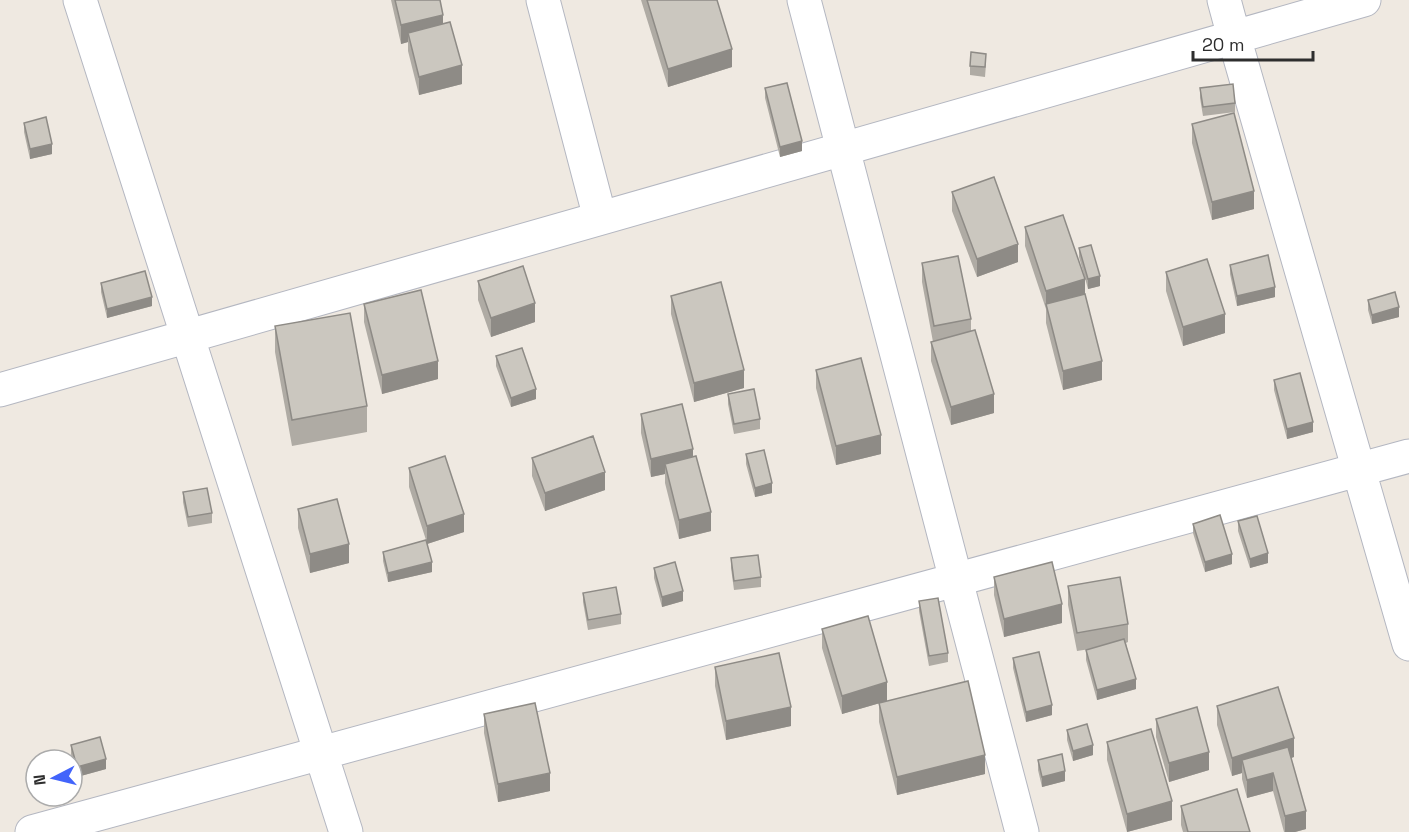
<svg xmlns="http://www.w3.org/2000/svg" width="1409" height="832" font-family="'Space Grotesk',sans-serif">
	<rect width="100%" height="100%" fill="#efe9e1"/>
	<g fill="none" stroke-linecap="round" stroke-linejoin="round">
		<!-- minor casing -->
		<g stroke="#b4b7c1" stroke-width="35">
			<path id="minor" d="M80,0l266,832
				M543,0l57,218
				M804,0l218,832
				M1224,0l10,37 175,607
				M0,390l1364,-390
				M32,832l1377,-376"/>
		</g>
		<!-- minor -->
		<use href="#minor" stroke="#fff" stroke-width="33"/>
	</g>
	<!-- wall -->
	<path fill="#afaba4" d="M391,0h49l3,23 19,61 -43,11 -11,-44v-9l-7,2z
		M641,0h76l15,67 -64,20z
		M986,64l-1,13 -15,-2v-9z
		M765,88l37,63 -22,6 -15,-59z
		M1200,88l35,15v9l-32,4 -3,-18z
		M24,123l28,31 -22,5 -6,-27z
		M1192,124l62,85 -42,11 -20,-77z
		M952,192l66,70 -41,15 -25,-66z
		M1025,227l60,67 17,86 -39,10 -17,-67v-14l-21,-63z
		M1079,248l21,38 -12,3 -9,-32z
		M922,263l49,56v12l23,82 -43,12 -20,-64v-19h2l-11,-60z
		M1230,265l45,32 -38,9 -7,-32z
		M1166,272l59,61 -42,13 -17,-55z
		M478,281l57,41 -44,15 -13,-37z
		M101,283l51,23 -45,12 -6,-26z
		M671,296l73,92 -50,14 -23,-88z
		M1368,300l31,17 -27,7 -4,-14z
		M364,304l74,75 -56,15 -18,-72z
		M275,326l92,80v26l-75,14 -17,-94z
		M496,356l40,43 -25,8 -15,-41z
		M816,370l65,84 -45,11 -20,-77z
		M1274,380l39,52 -26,7 -13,-49z
		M728,394l32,25v10l-26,5 -6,-30z
		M641,414l52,43 18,74 -32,8 -14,-56v-9l-14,3 -10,-44z
		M746,454l26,39 -17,4 -9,-33z
		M532,458l73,32 -60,21 -13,-35z
		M409,468l55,64 -37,12 5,28 -44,10 -5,-21v-9l43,-12 -17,-53z
		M183,492l29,21v10l-24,4 -5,-25z
		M298,509l51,54 -39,10 -12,-45z
		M1238,521l30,42 -18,5 -12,-37z
		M1193,524l39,40 -27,8 -12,-39z
		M731,558l30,19v10l-27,3 -3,-22z
		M654,568l29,33 -21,6 -8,-29z
		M994,577l68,46 -58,14 -10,-42z
		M1068,586l60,38v18l-2,1 10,46 -39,11 -11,-40v-10l4,-1 -13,2 -9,-46z
		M583,593l38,21v10l-33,6 -5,-28z
		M919,601l29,52v9l-19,4 -10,-55z
		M822,629l65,72 -45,13 -20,-66z
		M1013,658l39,57 -26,7 -13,-54z
		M715,667l76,59 -65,14 -11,-54z
		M879,703l106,71 -88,21 -18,-73z
		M1217,706l77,51 -3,1 15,71 -11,3h-11l-11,-41 -26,7 -5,-19v-6l-10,3 -15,-51z
		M484,714l66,77 -52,11 -14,-69z
		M1156,719l53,51 -40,12 -13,-45z
		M1067,730l26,25 -20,6 -6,-21z
		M1107,742l65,78 -45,12 -20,-72z
		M71,745l35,24 -29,8 -6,-23z
		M1038,760l27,21 -23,6 -4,-17z
		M1181,806l69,26h-67l-2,-7z"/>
	<!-- shaded-wall -->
	<path fill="#8e8b86" d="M443,15v19l-35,-1v9l-7,2v-19z
		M732,49v18l-64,20v-18z
		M462,65v19l-43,11v-18z
		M802,141v10l-22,6v-10z
		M52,144v10l-22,5v-10z
		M1254,191v18l-42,11v-18z
		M1018,244v18l-41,15v-18z
		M1100,276v10l-12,3v-10z
		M1085,279v18l-39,9v-15z
		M1275,287v10l-38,9v-10z
		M152,297v9l-45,12v-9z
		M535,303v19l-44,15v-19z
		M1399,307v10l-27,7v-9z
		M1225,314v19l-42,13v-19z
		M438,361v18l-56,15v-19z
		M1102,361v19l-39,10v-19z
		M744,370v18l-50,14v-19z
		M536,389v10l-25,8v-9z
		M994,394v19l-43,12v-18z
		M1313,422v10l-26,7v-10z
		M881,435v19l-45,11v-19z
		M693,449v18l-28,-3v10l-14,3v-18z
		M605,472v18l-60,21v-18z
		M772,483v10l-17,4v-9z
		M711,512v19l-32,8v-19z
		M464,514v18l-37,12v-18z
		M349,544v19l-39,10v-19z
		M1268,553v10l-18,5v-9z
		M1232,554v10l-27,8v-10z
		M432,562v10l-44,10v-9z
		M683,591v10l-21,6v-10z
		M1062,604v19l-58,14v-18z
		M1136,679v10l-39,11v-10z
		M887,682v19l-45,13v-18z
		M1052,705v10l-26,7v-10z
		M791,707v19l-65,14v-19z
		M1294,738v19l-49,15 -3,-12v13l-10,3v-18z
		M1093,745v10l-20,6v-10z
		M1209,752v18l-40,12v-19z
		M985,755v19l-88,21v-18z
		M106,759v10l-29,8v-10z
		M1065,771v10l-23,6v-10z
		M550,773v18l-52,11v-18z
		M1273,773v18l-26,7v-18z
		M1172,801v19l-45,12v-18z
		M1306,811v18l-11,3h-10v-16z"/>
	<!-- building -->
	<path fill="#cbc7bf" stroke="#8e8b86" stroke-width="1.5" d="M395,0h45l3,15 -42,10z
		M647,0h70l15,49 -64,20z
		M450,22l12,43 -43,12 -11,-44z
		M971,52l15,2 -1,13 -15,-1z
		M787,83l15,58 -22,6 -15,-59z
		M1233,84l2,19 -32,4 -3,-19z
		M1234,113l20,78 -42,11 -20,-78z
		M46,117l6,27 -22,5 -6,-26z
		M994,177l24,67 -41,15 -25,-67z
		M1063,215l22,64 -39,12 -21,-64z
		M1091,245l9,31 -12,3 -9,-31z
		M1268,255l7,32 -38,9 -7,-31z
		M958,256l13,63 -37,7 -12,-63z
		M1207,259l18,55 -42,13 -17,-55z
		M523,266l12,37 -44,15 -13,-37z
		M145,271l7,26 -45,12 -6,-26z
		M721,282l23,88 -50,13 -23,-87z
		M421,290l17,71 -56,14 -18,-71z
		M1395,292l4,15 -27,8 -4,-15z
		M1085,294l17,67 -39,10 -17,-67z
		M350,313l17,93 -75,14 -17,-94z
		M975,330l19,64 -43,13 -20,-65z
		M522,348l14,41 -25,9 -15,-42z
		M861,358l20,77 -45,11 -20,-76z
		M1300,373l13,49 -26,7 -13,-49z
		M754,389l6,30 -26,5 -6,-30z
		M682,404l11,45 -42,10 -10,-45z
		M593,436l12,36 -60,21 -13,-35z
		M764,450l8,33 -17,5 -9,-34z
		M445,456l19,58 -37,12 -18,-58z
		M696,456l15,56 -32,8 -14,-56z
		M207,488l5,25 -24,4 -5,-25z
		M337,499l12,45 -39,10 -12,-45z
		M1220,515l12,39 -27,8 -12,-38z
		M1257,516l11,37 -18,6 -12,-38z
		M426,540l6,22 -44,11 -5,-21z
		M758,555l3,22 -27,4 -3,-23z
		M675,562l8,29 -21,6 -8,-29z
		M1052,562l10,42 -58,15 -10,-42z
		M1120,577l8,47 -51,9 -9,-47z
		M616,587l5,27 -33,6 -5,-27z
		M938,598l10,55 -19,3 -10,-55z
		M868,616l19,66 -45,14 -20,-67z
		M1124,639l12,40 -39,11 -11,-40z
		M1039,652l13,53 -26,7 -13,-54z
		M779,653l12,54 -65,14 -11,-54z
		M968,681l17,74 -88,22 -18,-74z
		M1278,687l16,51 -62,20 -15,-52z
		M535,703l15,70 -52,11 -14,-70z
		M1197,707l12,45 -40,11 -13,-44z
		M1087,724l6,21 -20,6 -6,-21z
		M1151,729l21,72 -45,13 -20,-72z
		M100,737l6,22 -29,8 -6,-22z
		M1288,747l18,64 -21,5 -12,-43 -26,7 -5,-20z
		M1062,754l3,17 -23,6 -4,-17z
		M1237,789l13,43h-62l-7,-26z"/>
	<!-- north arrow -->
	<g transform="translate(54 778) rotate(263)"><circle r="28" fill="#ffffff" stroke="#ababab" stroke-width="1.5"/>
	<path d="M0-4.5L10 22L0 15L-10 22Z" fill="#4264fb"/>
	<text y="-9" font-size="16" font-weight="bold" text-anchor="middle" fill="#2e2e2e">N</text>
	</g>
	<!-- scale -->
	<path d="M1193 51v9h120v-9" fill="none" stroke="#2e2e2e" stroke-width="3"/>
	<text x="1202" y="51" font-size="18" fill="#2e2e2e" stroke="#ffffff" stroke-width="4.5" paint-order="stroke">20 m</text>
</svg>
